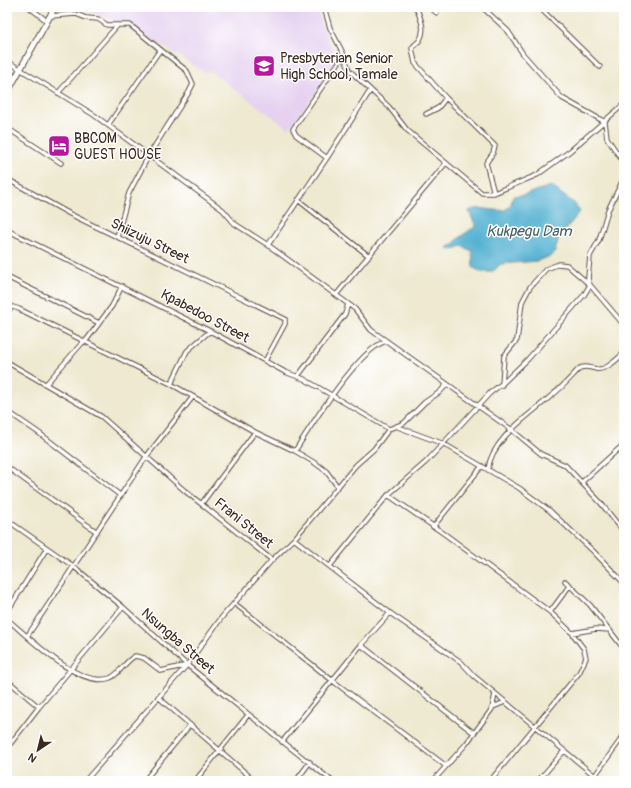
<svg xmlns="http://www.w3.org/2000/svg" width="631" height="788" font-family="Pangolin,sans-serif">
	<rect width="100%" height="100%" fill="#fff"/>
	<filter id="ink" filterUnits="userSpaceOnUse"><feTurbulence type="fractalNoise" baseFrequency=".025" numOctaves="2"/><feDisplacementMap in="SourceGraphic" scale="8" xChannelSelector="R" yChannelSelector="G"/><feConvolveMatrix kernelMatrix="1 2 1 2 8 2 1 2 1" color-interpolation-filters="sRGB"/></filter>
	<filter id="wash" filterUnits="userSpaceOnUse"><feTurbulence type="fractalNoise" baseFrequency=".012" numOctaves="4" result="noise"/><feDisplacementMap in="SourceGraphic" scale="16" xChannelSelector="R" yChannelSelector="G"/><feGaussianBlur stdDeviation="0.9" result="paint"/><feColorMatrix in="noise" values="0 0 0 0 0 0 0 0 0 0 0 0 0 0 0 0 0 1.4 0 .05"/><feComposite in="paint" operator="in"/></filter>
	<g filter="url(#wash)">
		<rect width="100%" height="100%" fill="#eee9d0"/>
		<!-- built -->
		<path fill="#e6d2f0" d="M74,7h243l6,22 16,32 -50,68 -79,-58 -6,1 -36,-23 -49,-27z"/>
		<!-- water -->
		<path fill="#53b1d1" stroke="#476e78" d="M551,186l24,18 5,8 -16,19 -6,9 -3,12 -4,4 -14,5 -36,3 -9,8h-12l-7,-5 -1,-16 -10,-5 -11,4 -4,-2c11,-7 17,-16 29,-21l-7,-16c10,-6 25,1 36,-1l6,-6 2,-8 10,-1z"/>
	</g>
	<g filter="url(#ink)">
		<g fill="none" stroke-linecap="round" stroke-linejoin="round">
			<!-- street casing -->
			<g stroke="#564739" stroke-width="5.5">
				<path id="street" d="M29,7l18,14
					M324,7l6,21 14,27 5,15 40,37 18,23 75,63h12l43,-18 33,-24 54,-47
					M416,7c4,11 11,22 3,34 -2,2 -5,4 -7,7l3,15 31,35
					M429,7l8,6
					M482,7l26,24 15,23 39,44 43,24 2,16 17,25
					M539,7l61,60
					M50,16l26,-2 10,4 12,1 9,6h23l57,46 6,13 -4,8 -40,63 -20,38 -12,44
					M7,61l87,54 129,95 12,14 33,21 87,64 16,21 141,100 29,24 24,11 35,37 24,30
					M58,93l59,-67
					M426,114l12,-6 8,-10 49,48 -2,7 -7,10 8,30
					M108,125l52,-75
					M7,128l54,35
					M327,158l-31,-23 -3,-6 51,-74
					M7,179l63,35 215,105v5l-20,37
					M298,200l71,56
					M7,230l203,101 75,41 19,7 85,50
					M268,245l59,-87 43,-67
					M7,277l92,46
					M336,295l110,-132
					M7,310l6,-3 6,2 152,75 84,48 40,19 20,12 11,8 12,16
					M85,342l27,-36 10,-20
					M7,362l95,55 83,74 87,69 -50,57 -35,48 -102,116
					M298,376l47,-62 3,-10
					M46,384l37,-42
					M171,384l16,-33 23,-20
					M502,385l2,-29 13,-16 5,-38 8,-15 16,-18 13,-5 8,1 23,20 34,40
					M7,411l32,22 82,63
					M398,427l46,17 75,44 31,23 43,40 31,32
					M295,451c15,-24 66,-105 92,-110
					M7,467l90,65
					M488,470c3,-31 42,-55 63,-74 11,-8 20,-19 29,-28 7,-3 9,0 16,1 10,2 21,-10 28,-16
					M582,482l42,-38
					M388,495l58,40 104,77 22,21 12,16 2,9 -7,15 -89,108
					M202,503l53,-71
					M7,520l66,46 50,41 64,58 145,116
					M433,527l49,-61
					M294,539l96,74 71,49 13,14 121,100
					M272,560l22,-21 62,-74 18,-16 15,-20 15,-6 21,-21 15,-10 7,-8
					M330,566l58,-71 38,-33 64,-69 14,-11 24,-23 56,-64 6,-10 -2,-7 2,-22 9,-16 9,-30 16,-32
					M565,581l25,24 34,44
					M234,603l99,78 113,85
					M7,612l40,-64
					M550,612l20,-27
					M7,619c23,19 72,70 103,59 10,-4 15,-17 25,-22l9,2 17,13 26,-6
					M572,633l24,-4 14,1
					M28,635l118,-178 46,-59
					M361,645l113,88
					M7,680l32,27
					M158,697l97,84
					M493,707l12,-5
					M282,742l79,-97 29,-32
					M7,748l32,-41 84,-100
					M144,781l46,-56
					M195,781l53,-66
					M296,781l14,-19
					M433,781l33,-37 26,-35 3,-15
					M538,781l26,-30
					M591,781l33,-46"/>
			</g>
			<!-- secondary casing -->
			<g stroke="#564739" stroke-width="7">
				<path id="secondary" d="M7,93l48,-86"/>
			</g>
			<!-- street -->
			<use href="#street" stroke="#fff" stroke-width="3.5"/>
			<!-- secondary -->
			<use href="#secondary" stroke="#fff" stroke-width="5"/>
		</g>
	</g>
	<!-- icons -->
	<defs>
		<g id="school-square" transform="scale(1.15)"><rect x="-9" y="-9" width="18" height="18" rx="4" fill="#b5179e" stroke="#fff"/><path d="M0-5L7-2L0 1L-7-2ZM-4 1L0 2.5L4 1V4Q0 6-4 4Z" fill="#fff"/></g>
		<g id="hotel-square" transform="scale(1.15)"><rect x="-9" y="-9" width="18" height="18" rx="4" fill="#b5179e" stroke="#fff"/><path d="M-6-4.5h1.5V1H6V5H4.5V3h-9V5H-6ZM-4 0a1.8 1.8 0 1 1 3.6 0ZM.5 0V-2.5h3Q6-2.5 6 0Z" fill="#fff"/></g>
	</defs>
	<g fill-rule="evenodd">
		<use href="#school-square" x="264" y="66"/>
		<use href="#hotel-square" x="59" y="146"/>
	</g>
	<g text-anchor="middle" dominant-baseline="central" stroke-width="3" stroke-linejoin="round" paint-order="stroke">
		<!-- poi labels -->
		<g font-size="14" fill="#3b2a1e" stroke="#fff" text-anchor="start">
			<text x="280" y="58">Presbyterian Senior<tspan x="280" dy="16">High School, Tamale</tspan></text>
			<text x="74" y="138">BBCOM<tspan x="74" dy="16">GUEST HOUSE</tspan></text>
		</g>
		<!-- street labels -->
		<g font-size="14" fill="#3b2a1e" stroke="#fff">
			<text transform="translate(150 241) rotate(26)">Shiizuju Street</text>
			<text transform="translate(205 316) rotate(28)">Kpabedoo Street</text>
			<text transform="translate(244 523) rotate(39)">Frani Street</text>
			<text transform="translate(178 641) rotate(41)">Nsungba Street</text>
		</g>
		<!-- water labels -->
		<g font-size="15" font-style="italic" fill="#456066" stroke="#fff">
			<text x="529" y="231">Kukpegu Dam</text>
		</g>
	</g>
	<!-- margin -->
	<rect width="631" height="788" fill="none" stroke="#fff" stroke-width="24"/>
	<!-- north arrow -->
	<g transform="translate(38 750) rotate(215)" stroke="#ffffff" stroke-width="3" paint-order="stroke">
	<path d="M0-3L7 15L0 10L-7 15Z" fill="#3b2a1e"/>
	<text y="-6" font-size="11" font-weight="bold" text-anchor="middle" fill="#3b2a1e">N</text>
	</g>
</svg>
